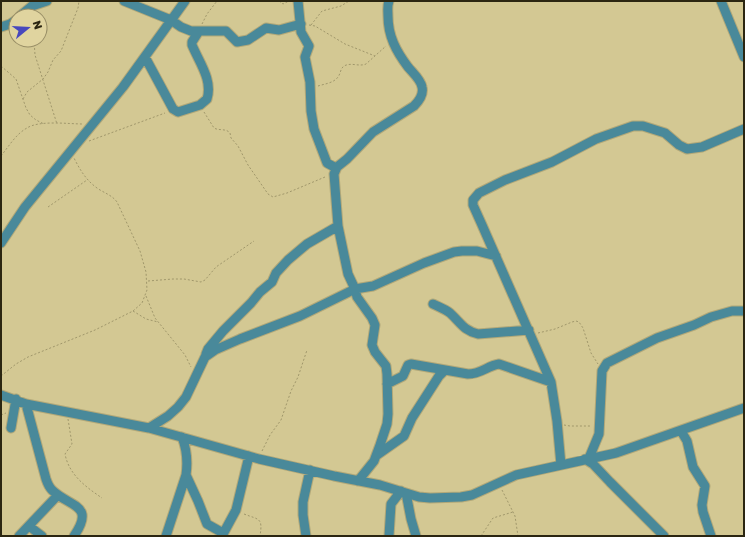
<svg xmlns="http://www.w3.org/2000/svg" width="745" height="537" font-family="'Golos Text',sans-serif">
	<rect width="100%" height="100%" fill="#d3c893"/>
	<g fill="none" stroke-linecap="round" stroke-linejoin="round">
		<!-- minor casing -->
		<g stroke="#b1a879" stroke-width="11">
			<path id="minor" d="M124,1l47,19 10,7 10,4h35l11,11 11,-2 18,-12 13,2 22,-6
				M298,1l3,31 8,14 -4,11 5,25 1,29 3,18 13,34 9,5
				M721,1l23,56
				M20,16l12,-10 15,-5
				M1,27l9,-3 6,-4
				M145,57l28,52 5,3 22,-7 7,-6c6,-19 -8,-37 -15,-54v-3l7,-11
				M1,243l24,-36 98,-120 62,-86
				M433,304c6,3 12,5 17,9 11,10 13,17 28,21l51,-4
				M206,354l2,-5 15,-18 28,-28 9,-11 12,-10 4,-9 12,-13 19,-16 31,-18
				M387,384l16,-8 5,-11 3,-1 57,10c13,0 19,-8 31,-10l52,18
				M1,395l25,9 123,24 110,31 75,17 46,9 39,12 11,1 31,-1 11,-2 44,-20 100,-22 128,-45
				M26,404l20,75c1,3 3,8 6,11 17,17 44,14 22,46
				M11,428l5,-29
				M149,428l19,-12 10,-9 8,-10 19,-40 10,-7 25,-11 60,-23 55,-27 18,-3 51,-23 30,-11 8,-1h15l19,5
				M681,431l6,10 6,26 12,19 -3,19 1,7 8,24
				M377,455l27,-19 8,-18 27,-42 6,-6
				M589,458l10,-24 3,-63 5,-8 50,-25 37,-13 17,-8 21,-6h12
				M585,459l8,5 17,18 54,54
				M561,465l-4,-44 -6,-39 -69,-157 -9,-20v-5l6,-7 26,-13 47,-18 44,-23 37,-13h10l22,7 14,12 8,4 15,-2 42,-18
				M186,475l12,26 9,23 16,9
				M358,481l16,-20 6,-16 7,-21 1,-10 -1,-40 -1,-8 -11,-14 -3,-7 3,-20 -3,-7 -15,-21 -2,-8 -7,-15 -10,-48 -4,-52 3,-7 10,-8 26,-27 41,-26c5,-5 10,-11 8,-19 -1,-7 -9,-14 -14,-20 -12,-16 -20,-31 -20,-51 0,-5 -1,-10 1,-15
				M406,493l5,26 5,17
				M29,526l13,10
				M19,536l39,-41
				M166,536l20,-61c2,-14 1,-25 -4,-38
				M222,536l14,-26 13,-54
				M306,536l-3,-21v-13l7,-32
				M389,536l2,-32 10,-13"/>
		</g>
		<!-- path -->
		<path stroke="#a0976b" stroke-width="1" stroke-dasharray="2 2" stroke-linecap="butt" d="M279,1l4,3 6,-3
			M37,16l2,-4
			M202,24l5,-10 10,-13
			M309,25l6,1 30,18 30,12
			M311,25l11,-14 19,-5 8,-5
			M34,40l1,15 22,69
			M1,66l15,13 10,29 4,7 6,5 8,4
			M318,86c6,-2 16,-3 20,-9 3,-4 2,-8 6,-11 7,-4 15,1 22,-2l20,-18
			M23,99l4,-7 16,-13 5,-7 5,-12 8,-9 17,-43 1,-7
			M204,112l10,16c5,3 12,0 16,5l1,5 7,8 10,19 20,29 5,3 14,-4 38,-16
			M89,141l76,-28
			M1,156c8,-10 15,-22 26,-28 12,-8 42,-4 56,-4
			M48,207l39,-27
			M148,281l25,-2h11l17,3 4,-2 11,-13 38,-26
			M146,296l9,22 30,37 6,12
			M133,311l13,8 12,3
			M538,333l17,-4 17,-7 4,-1 3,1 4,6 8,25 7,11
			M1,376l15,-12 12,-7 67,-27 38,-19 9,-8 5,-13 -1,-18 -6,-21 -23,-49c-5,-7 -13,-9 -20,-14 -11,-8 -17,-18 -23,-30
			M1,415l5,-2
			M68,419l4,25 -7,10c4,21 21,33 37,44
			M564,425l6,1h21
			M262,451l8,-16 11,-15 10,-29 7,-14 9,-27
			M502,490l13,26 3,20
			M244,514c15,6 19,3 16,22
			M481,536l12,-18 20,-6"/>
		<!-- minor -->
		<use href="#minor" stroke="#49899a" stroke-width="9"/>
	</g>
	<!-- border -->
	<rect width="745" height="537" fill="none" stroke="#2b2611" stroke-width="4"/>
	<!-- north arrow -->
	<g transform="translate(28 28) rotate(72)"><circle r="19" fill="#e0d49f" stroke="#988e66"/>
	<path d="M0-3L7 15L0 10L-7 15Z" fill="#4848bd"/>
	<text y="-6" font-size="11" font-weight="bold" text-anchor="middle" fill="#2b2611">N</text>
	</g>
</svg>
